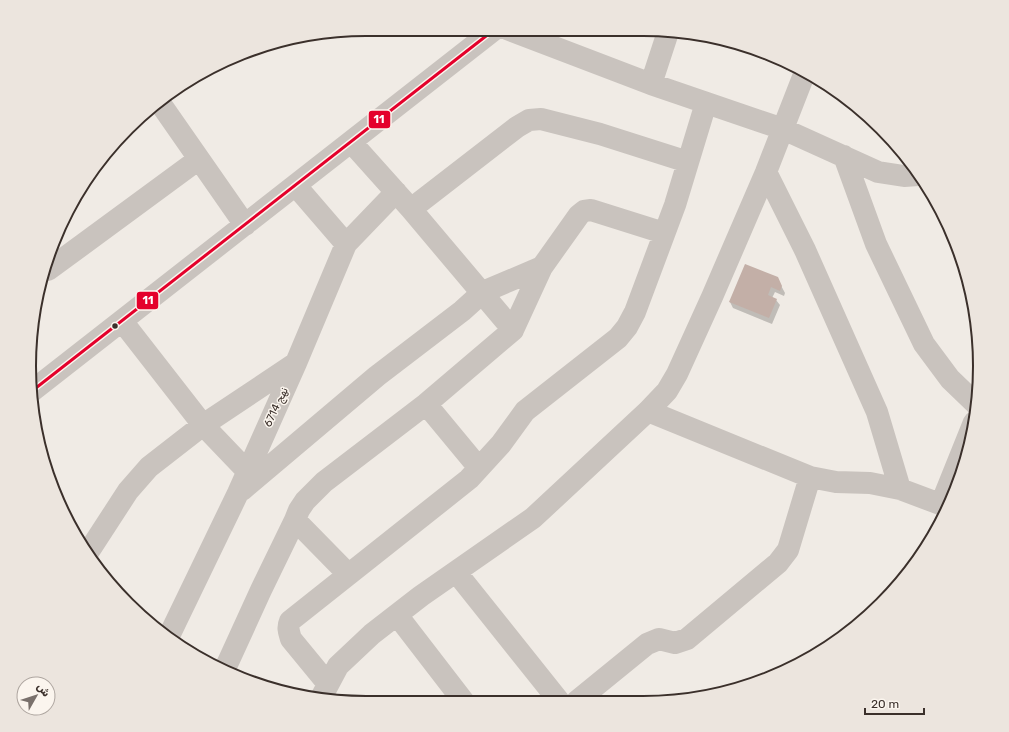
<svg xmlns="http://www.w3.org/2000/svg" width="1009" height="732" font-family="Rubik,'Noto Naskh Arabic',sans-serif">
	<rect width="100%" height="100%" fill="#f0ebe5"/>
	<!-- shadow -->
	<path fill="#0003" d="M777,278l8,15 -1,3 -9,-4 -3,6 4,2 4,5 -8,19 -39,-16 -3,-6z"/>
	<!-- building -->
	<path fill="#c3afa7" d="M745,264l33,13 4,9 -2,5 -9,-4 -3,8 9,4 -8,19 -40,-16z"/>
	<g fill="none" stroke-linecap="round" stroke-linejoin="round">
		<!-- minor -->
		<path stroke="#c9c3be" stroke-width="22" d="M507,29l144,55 132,45 95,43 26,4 14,-1
			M651,84l17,-52
			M160,103l85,122
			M351,142l60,67 102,121
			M844,156l32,88 48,100 26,35 27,26
			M766,172l39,78 72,162 23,77
			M411,209l106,-82 12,-7 12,-1 59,15 88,28
			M346,244l50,-52
			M48,270l151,-111
			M122,321l81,104 44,46
			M32,391l463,-362
			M426,404l53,64
			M648,411l162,66 26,5 34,1 30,6 48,18
			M242,490l135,-114 85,-65 21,-19 59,-25
			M941,504l33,-82
			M295,520l53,54
			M89,551l39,-60 21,-24 54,-42 93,-62
			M456,572l103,129
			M397,615l67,87
			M168,638l70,-145 58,-130 50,-119 -50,-58
			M224,671l37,-81 34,-70 4,-10 6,-9 19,-19 102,-78 87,-74 29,-63 37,-52 5,-4 7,-1 73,23
			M328,684l-37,-45c-2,-7 -4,-11 -1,-18l179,-142 32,-35 24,-33 93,-73 9,-11 8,-15 40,-107 31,-102
			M321,698l17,-32 34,-32 49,-38 112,-78 115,-107 19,-20 10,-17 35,-77 54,-125 39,-100
			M577,701l70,-57 12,-5 16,4 12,-4 91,-76 10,-13 22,-73"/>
		<!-- bus-1 casing -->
		<g stroke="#fbf5ee" stroke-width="6">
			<path id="bus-1" d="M32,391l463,-362"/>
		</g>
		<!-- bus-1 -->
		<use href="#bus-1" stroke="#e4002b" stroke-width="3"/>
	</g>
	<!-- markers -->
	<circle fill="#3b302b" stroke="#fbf5ee" stroke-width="1.5" cx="115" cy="326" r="3.5"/>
	<g text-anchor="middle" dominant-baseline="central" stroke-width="3" stroke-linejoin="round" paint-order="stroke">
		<!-- street labels -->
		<g font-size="11" fill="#3b302b" stroke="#fbf5ee">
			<text transform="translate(276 407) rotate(-65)">نهج 6714</text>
		</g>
	</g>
	<!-- crop -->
	<path d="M0 0H1009V732H0ZM366 36H643A330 330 0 0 1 973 366V366A330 330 0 0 1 643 696H366A330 330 0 0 1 36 366V366A330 330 0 0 1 366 36Z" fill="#ece5de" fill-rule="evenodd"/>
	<path fill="none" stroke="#3b302b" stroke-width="2" d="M366 36H643A330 330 0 0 1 973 366V366A330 330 0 0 1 643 696H366A330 330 0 0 1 36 366V366A330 330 0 0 1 366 36Z"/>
	<g stroke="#fbf5ee" stroke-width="1.5">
		<rect x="368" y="110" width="23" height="19" rx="4" fill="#e4002b"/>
		<rect x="136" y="291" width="23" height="19" rx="4" fill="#e4002b"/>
	</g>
	<g font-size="11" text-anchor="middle" font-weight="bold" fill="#fff">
		<text x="379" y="123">11</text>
		<text x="148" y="304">11</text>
	</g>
	<!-- north arrow -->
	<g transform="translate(36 696) rotate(51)"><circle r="19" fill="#fbf5ee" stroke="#aea6a0"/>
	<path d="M0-3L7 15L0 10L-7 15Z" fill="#7a716c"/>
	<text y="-6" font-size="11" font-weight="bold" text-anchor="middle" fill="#3b302b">ش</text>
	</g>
	<!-- scale -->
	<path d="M865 708v6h59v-6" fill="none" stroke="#3b302b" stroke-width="2"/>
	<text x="871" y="708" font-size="12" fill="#3b302b" stroke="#fbf5ee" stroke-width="3" paint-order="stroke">20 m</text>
</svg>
